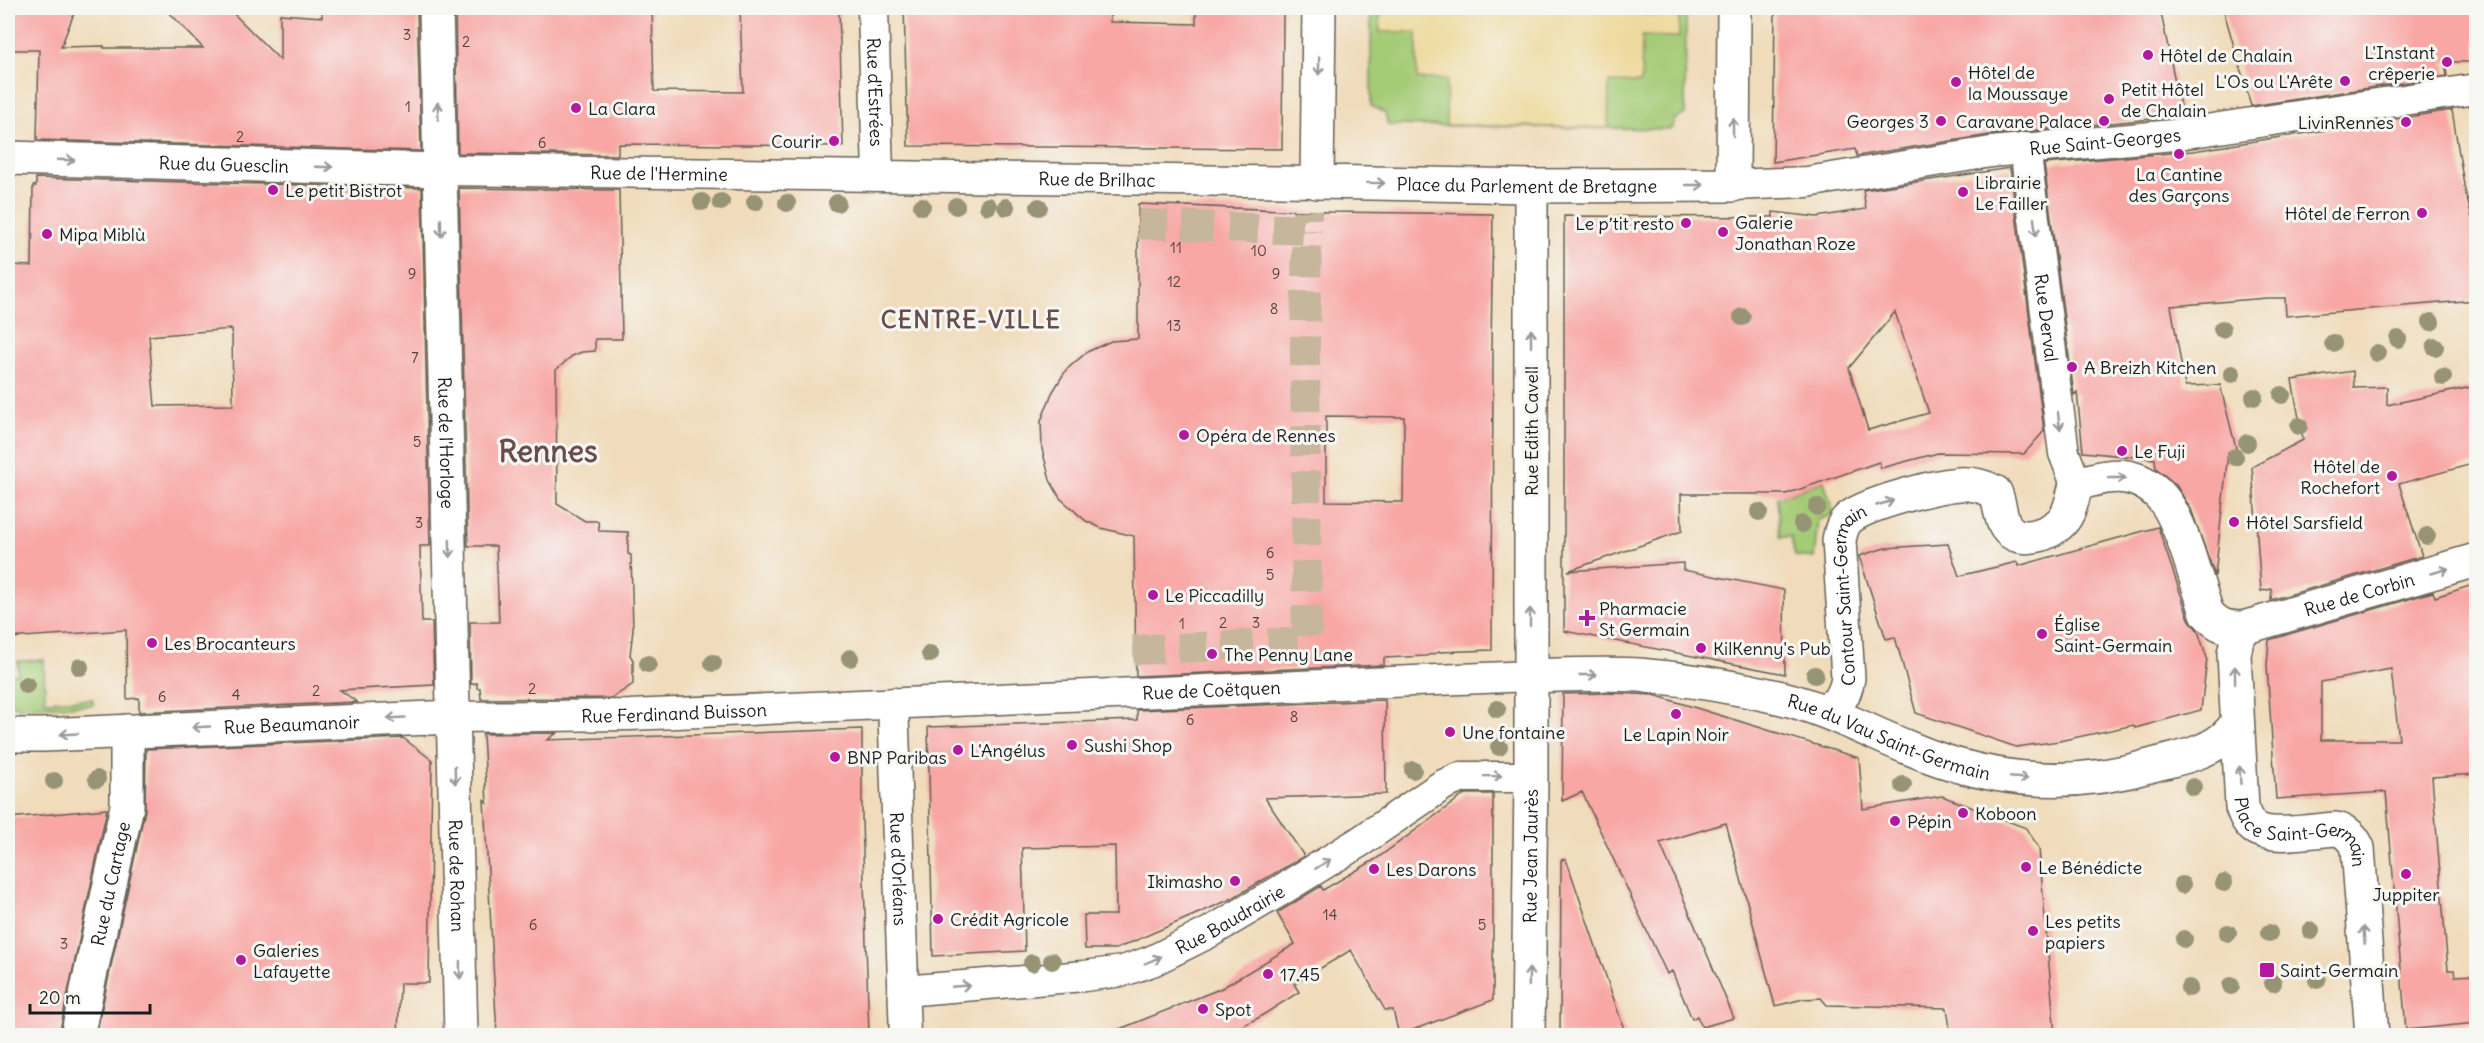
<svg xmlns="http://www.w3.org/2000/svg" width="2484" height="1043" font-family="Delius,sans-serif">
	<rect width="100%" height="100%" fill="#f6f6f2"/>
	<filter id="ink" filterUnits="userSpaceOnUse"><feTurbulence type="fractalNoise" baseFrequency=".0167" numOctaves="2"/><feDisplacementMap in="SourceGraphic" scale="12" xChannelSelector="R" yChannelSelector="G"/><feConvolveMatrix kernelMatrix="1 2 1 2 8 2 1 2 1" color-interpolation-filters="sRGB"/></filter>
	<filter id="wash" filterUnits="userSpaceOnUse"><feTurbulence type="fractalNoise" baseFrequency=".008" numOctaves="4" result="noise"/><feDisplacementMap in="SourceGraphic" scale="24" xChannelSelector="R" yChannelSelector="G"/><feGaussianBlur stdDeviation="1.35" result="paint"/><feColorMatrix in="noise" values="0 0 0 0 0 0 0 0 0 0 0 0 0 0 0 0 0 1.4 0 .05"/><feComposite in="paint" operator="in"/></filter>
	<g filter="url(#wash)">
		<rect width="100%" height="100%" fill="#f0dcbb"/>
		<!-- green -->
		<path fill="#a4cb76" stroke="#607449" stroke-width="1.5" d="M1371,8h315l-1,106 -10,5 -4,10 -283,-4 -3,-12 -14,-7z
			M1824,481l10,33 -16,6 -4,38 -19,-2 -4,-19h-11l-3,-39z
			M44,660l1,41 48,-2v6l-74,2 -11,-5v-27l10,-1v-13z"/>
		<!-- sand -->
		<path fill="#eeda9e" stroke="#857b5d" stroke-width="1.5" d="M1417,8h225l1,6 36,1v22l-37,-1 -1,47 -32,-1 -1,46 -162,-3 1,-46h-30v-47h-37v-22h37z"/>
		<g id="blocks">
			<!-- building -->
			<path fill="#f8a7a5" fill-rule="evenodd" d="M8,8h68l-15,39 43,-1v2h99l-38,-40h63l52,52v-46l42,3v-9h95l4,143 -384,-11 2,-90h-31z
				M455,8h197l2,83 89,1 -3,-84h99l4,138 -225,-2v11l-160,-2z
				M904,8h206v14l86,2v-16h87l-1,141 -374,-3z
				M1775,8h385l22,108 -193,19 -132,21 -2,-7 -82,13z
				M2223,8h253v54h-31l2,14 -196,30z
				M2452,110l13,81 11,42v67l-190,16 -1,-18h-18l-96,8 14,80 35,-1 17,67h-9l-13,124 -24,-67 -15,-24 -20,-17 -1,-9 -72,-7 -6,-60 -3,3 -30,-231 149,-13z
				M2010,168l34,263 -20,23 -86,-1 -57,15 -2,-6 -93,32h-105l1,37 -114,40 115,-8v7l101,20 1,84 -221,-43v-415l209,1v-5l44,5 49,-8 -3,-19zM1895,312l34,101 -61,17 -19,-62z
				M36,178l386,10 8,358h-10l2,76h10l2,63 -94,5 17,12 -218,10v-14l-12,1 -1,-69 -118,8v-373l24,1 1,-80h3zM232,329l1,76 -78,1 -6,-70z
				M459,188l160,2 3,149h-27v12l-13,1 -10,4 -16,14 1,134 28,17h13l1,10 29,1v22l3,1 2,75 -3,25 3,5v24l-21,14 -131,1 -1,-11h-3v-5l-6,1 -1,-62h29l-3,-76h-28z
				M1138,204l192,8 163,2 -2,136h2l-1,300 -53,2 -13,4 -42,2v7l-248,11 -2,-140 -33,-8 -15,-7 -26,-23 -10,-18 -8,-31 -1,-28 11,-28 14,-23 21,-18 24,-11 27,-2zM1326,416l78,1 -1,85 -77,-1z
				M2353,371l1,17 33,-1v18l89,-19v77l-77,21 23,72 -151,44 1,-11 -11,2 -9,-124 51,-27 -11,-60z
				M2158,527l31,92 9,12 9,27 -6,52 -66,18 -1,-3 -75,16 -43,6 -100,-34 -21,-76 -9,2 -27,-83 26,-8 63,-4 11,32 58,-14 1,4z
				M2476,584v190l-44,3 16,193h6l1,6 21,-1v48l-70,7 -20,-238 -110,7 -9,-133 2,-26 164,-48 2,5zM2391,669l8,71h-78v-58z
				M1612,693l42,2 205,63 4,51 79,-13 84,32 13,20 16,187h-104l-4,-27 -120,-3 -6,-7 -18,1 -28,7 -49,-183 -66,20 74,175 -32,9 -5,-11 -5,3 -20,-48 -5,3 -85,-182 -20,9 1,-107z
				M1385,700l1,94 -121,4 39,58 -73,43 -115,50h-31l-1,-34h32l-1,-69 -93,2 3,103 -92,5 -5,-229 209,-7v-10z
				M862,729v92l7,214h-372l-13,-235 3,3 -4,-69 74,-1 -10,7z
				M403,738l29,22 -3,223h-29l-2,52h-302l49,-225 1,-61z
				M1465,794h28v206l-94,35 -6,-25h-8l-34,-60 -57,34 5,8 -41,26 -35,17h-112l-1,-2 112,-45 73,-44 -18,-31 44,-27 2,4 53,-31z
				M107,809l-48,226h-51v-217z
				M1566,859l60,176h-66l1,-175z"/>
		</g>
	</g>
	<g filter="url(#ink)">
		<use href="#blocks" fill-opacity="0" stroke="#665f54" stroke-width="1.5"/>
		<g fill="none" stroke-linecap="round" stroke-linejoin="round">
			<!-- pedestrian-tunnel -->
			<path stroke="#c6b69b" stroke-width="30" stroke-dasharray="30 15" stroke-linecap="butt" d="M1138,224l169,6v-19
				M1133,650l174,-8 -2,-297 2,-115"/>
			<!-- pedestrian casing -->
			<g stroke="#665f54" stroke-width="33">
				<g id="pedestrian">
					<path id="s1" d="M873,8l5,167"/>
					<path id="s2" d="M2025,148l39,305 12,31"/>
					<path id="s3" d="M440,170l877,12"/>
					<path id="s4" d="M1733,185l74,-3 184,-30 182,-17 303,-46"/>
					<path id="s5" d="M893,703l12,333"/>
					<path id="s6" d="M454,717l176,-2 900,-39"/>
					<path id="s7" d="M903,991l181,-15 39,-5 29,-10 58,-29 68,-40 83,-51 82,-56 19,-8h69"/>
				</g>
			</g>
			<!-- minor casing -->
			<g stroke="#665f54" stroke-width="36">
				<g id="minor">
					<path id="s8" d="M436,8l25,1028"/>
					<path id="s9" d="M1319,8l-2,174 214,4 202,-1 1,-177"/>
					<path id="s10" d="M8,158l432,12"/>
					<path id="s11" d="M2243,628l-6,12 -3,14 8,153c3,8 6,16 13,21 17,11 61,2 81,1 12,3 17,8 22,19l14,188"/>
					<path id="s12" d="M1530,676c36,-1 73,-3 109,-1 48,4 97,12 143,23 45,11 85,33 127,50 80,34 160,42 244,17 22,-6 50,-11 68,-25 6,-4 11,-11 16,-16"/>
					<path id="s13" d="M1823,710c16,-6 22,-14 25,-32l-9,-138c2,-9 3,-15 9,-21 16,-15 88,-33 111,-35 13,-1 24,2 36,8 5,10 5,26 11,35 13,19 47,7 58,-8 7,-9 9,-24 12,-35 16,-4 34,-10 51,-7 40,8 50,45 62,79 6,19 12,38 18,57 11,13 19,15 36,15l233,-68"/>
					<path id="s14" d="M8,735h36l410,-18"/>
					<path id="s15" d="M77,1036l50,-230v-75"/>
					<path id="s16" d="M1528,1036l3,-259v-591"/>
				</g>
			</g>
			<!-- pedestrian -->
			<use href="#pedestrian" stroke="#fff" stroke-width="30"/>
			<!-- minor -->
			<use href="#minor" stroke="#fff" stroke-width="33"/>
		</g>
		<!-- trees -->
		<g fill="#969475">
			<circle cx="702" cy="202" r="9"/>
			<circle cx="721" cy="202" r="9"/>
			<circle cx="755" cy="202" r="9"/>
			<circle cx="787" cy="203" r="9"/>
			<circle cx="837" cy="203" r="9"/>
			<circle cx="922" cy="206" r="9"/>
			<circle cx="956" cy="206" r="9"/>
			<circle cx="988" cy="206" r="9"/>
			<circle cx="1006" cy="207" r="9"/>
			<circle cx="1039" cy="207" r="9"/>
			<circle cx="1742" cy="317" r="9"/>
			<circle cx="2431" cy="322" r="9"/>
			<circle cx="2222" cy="329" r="9"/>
			<circle cx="2398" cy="339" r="9"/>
			<circle cx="2333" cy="343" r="9"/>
			<circle cx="2435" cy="347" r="9"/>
			<circle cx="2377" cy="353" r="9"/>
			<circle cx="2232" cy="374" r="9"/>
			<circle cx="2443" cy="377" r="9"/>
			<circle cx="2282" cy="395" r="9"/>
			<circle cx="2254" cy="397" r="9"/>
			<circle cx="2299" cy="426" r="9"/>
			<circle cx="2247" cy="443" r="9"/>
			<circle cx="2235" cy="457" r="9"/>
			<circle cx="1817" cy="507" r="9"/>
			<circle cx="1759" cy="512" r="9"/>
			<circle cx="1802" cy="524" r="9"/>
			<circle cx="2427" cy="536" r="9"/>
			<circle cx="930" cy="654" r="9"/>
			<circle cx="850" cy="658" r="9"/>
			<circle cx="713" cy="663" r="9"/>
			<circle cx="648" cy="664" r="9"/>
			<circle cx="80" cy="667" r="9"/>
			<circle cx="1815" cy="675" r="9"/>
			<circle cx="26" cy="685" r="9"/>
			<circle cx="1497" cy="709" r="9"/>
			<circle cx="1499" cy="747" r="9"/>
			<circle cx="1413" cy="770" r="9"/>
			<circle cx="97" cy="779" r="9"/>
			<circle cx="54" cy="781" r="9"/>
			<circle cx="1903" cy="785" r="9"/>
			<circle cx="2193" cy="787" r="9"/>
			<circle cx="2224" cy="883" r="9"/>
			<circle cx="2182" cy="885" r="9"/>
			<circle cx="2311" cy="931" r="9"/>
			<circle cx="2228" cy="933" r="9"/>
			<circle cx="2269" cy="933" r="9"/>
			<circle cx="2184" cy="939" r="9"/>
			<circle cx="1052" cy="961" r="9"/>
			<circle cx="1032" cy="963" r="9"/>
			<circle cx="2317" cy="980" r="9"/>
			<circle cx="2273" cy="983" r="9"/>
			<circle cx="2231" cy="986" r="9"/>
			<circle cx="2189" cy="988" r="9"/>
		</g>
		<!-- one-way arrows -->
		<defs><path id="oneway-shaft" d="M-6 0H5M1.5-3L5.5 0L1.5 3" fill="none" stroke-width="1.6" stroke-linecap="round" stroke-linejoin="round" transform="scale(1.5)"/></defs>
		<g stroke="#999">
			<use href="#oneway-shaft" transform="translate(1319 66) rotate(91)"/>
			<use href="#oneway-shaft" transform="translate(438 111) rotate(-92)"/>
			<use href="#oneway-shaft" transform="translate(1733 127) rotate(-90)"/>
			<use href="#oneway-shaft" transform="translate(66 160) rotate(2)"/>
			<use href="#oneway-shaft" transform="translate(324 167) rotate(2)"/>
			<use href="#oneway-shaft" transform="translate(1376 183) rotate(1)"/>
			<use href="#oneway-shaft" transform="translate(1695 185)"/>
			<use href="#oneway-shaft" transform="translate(2035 227) rotate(83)"/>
			<use href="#oneway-shaft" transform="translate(441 228) rotate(89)"/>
			<use href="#oneway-shaft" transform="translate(1531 338) rotate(-90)"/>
			<use href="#oneway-shaft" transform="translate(2059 421) rotate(83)"/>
			<use href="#oneway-shaft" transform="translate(2117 478)"/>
			<use href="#oneway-shaft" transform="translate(1885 503) rotate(-16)"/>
			<use href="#oneway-shaft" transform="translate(450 549) rotate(89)"/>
			<use href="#oneway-shaft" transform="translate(2440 571) rotate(-16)"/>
			<use href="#oneway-shaft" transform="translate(1530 617) rotate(-90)"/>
			<use href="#oneway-shaft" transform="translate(1588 675)"/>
			<use href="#oneway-shaft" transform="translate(2235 675) rotate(-91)"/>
			<use href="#oneway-shaft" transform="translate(396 718) rotate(177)"/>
			<use href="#oneway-shaft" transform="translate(201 727) rotate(177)"/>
			<use href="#oneway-shaft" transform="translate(69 734) rotate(177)"/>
			<use href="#oneway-shaft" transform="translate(455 775) rotate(88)"/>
			<use href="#oneway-shaft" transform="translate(2240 775) rotate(-93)"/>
			<use href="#oneway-shaft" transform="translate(1493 776) rotate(-1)"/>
			<use href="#oneway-shaft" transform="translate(2019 778) rotate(4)"/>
			<use href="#oneway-shaft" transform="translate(1323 864) rotate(-32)"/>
			<use href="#oneway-shaft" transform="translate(2364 935) rotate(-94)"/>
			<use href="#oneway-shaft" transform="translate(1153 960) rotate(-23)"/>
			<use href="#oneway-shaft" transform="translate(460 970) rotate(89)"/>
			<use href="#oneway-shaft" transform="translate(1529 977) rotate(-89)"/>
			<use href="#oneway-shaft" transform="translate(961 986) rotate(-5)"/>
		</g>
	</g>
	<!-- markers -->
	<g fill="#b5179e" stroke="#f6f6f2" stroke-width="2">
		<circle cx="2148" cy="55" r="6"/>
		<circle cx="2447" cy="62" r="6"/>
		<circle cx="2345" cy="81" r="6"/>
		<circle cx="1956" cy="82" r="6"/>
		<circle cx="2109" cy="99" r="6"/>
		<circle cx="576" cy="108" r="6"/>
		<circle cx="1941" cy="121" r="6"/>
		<circle cx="2104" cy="121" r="6"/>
		<circle cx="2406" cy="122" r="6"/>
		<circle cx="834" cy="141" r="6"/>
		<circle cx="2179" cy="154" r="6"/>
		<circle cx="273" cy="190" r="6"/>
		<circle cx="1963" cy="192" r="6"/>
		<circle cx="2422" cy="213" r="6"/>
		<circle cx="1686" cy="223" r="6"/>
		<circle cx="1723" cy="232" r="6"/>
		<circle cx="47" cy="234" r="6"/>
		<circle cx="2072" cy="367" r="6"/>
		<circle cx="1184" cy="435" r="6"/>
		<circle cx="2122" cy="451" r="6"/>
		<circle cx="2392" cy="476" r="6"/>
		<circle cx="2234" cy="522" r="6"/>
		<circle cx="1153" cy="595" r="6"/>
		<path d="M1584 609h6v6h6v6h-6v6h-6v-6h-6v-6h6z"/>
		<circle cx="2042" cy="634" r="6"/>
		<circle cx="152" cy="643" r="6"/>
		<circle cx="1701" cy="648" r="6"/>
		<circle cx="1212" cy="654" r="6"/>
		<circle cx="1676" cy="714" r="6"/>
		<circle cx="1450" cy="732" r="6"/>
		<circle cx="1072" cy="745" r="6"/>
		<circle cx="958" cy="750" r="6"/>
		<circle cx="835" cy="757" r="6"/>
		<circle cx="1963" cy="813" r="6"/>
		<circle cx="1895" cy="821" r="6"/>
		<circle cx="2026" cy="867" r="6"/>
		<circle cx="1374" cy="869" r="6"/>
		<circle cx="2406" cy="874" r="6"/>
		<circle cx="1235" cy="881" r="6"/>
		<circle cx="938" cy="919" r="6"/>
		<circle cx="2033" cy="931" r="6"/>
		<circle cx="241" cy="960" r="6"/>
		<rect x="2259" y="962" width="16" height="16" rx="3"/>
		<circle cx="1268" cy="974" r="6"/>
		<circle cx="1203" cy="1009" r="6"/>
	</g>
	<g text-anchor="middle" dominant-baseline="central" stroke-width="6" stroke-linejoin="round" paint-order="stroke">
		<!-- number labels -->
		<g font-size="15" fill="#533f3e">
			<text x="407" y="34">3</text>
			<text x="466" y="41">2</text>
			<text x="408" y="106">1</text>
			<text x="240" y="136">2</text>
			<text x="542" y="142">6</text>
			<text x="1176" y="247">11</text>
			<text x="1259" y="250">10</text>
			<text x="412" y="273">9</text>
			<text x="1276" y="273">9</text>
			<text x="1174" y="281">12</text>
			<text x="1274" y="308">8</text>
			<text x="1174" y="325">13</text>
			<text x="415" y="357">7</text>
			<text x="417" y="441">5</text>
			<text x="419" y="522">3</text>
			<text x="1270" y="552">6</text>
			<text x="1270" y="574">5</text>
			<text x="1223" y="622">2</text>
			<text x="1256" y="622">3</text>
			<text x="1182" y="623">1</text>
			<text x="532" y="688">2</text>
			<text x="316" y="690">2</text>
			<text x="236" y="694">4</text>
			<text x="162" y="696">6</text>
			<text x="1294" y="716">8</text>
			<text x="1190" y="719">6</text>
			<text x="1330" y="914">14</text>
			<text x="533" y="924">6</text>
			<text x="1482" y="924">5</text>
			<text x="64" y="943">3</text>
		</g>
		<!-- poi labels -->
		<g font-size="18" fill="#1c1c1c" stroke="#f6f6f2" text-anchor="start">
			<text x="2435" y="52" text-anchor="end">L'Instant<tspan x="2435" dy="21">crêperie</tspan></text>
			<text x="2160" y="55">Hôtel de Chalain</text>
			<text x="1968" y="72">Hôtel de<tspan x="1968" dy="21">la Moussaye</tspan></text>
			<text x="2333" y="81" text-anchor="end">L'Os ou L'Arête</text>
			<text x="2121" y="89">Petit Hôtel<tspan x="2121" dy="21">de Chalain</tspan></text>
			<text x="588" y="108">La Clara</text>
			<text x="1929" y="121" text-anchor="end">Georges 3</text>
			<text x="2092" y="121" text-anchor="end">Caravane Palace</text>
			<text x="2394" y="122" text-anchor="end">LivinRennes</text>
			<text x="822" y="141" text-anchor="end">Courir</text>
			<text x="2179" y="174" text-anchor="middle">La Cantine<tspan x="2179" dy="21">des Garçons</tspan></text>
			<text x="1975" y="182">Librairie<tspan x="1975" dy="21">Le Failler</tspan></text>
			<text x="285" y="190">Le petit Bistrot</text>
			<text x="2410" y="213" text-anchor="end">Hôtel de Ferron</text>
			<text x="1735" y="222">Galerie<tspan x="1735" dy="21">Jonathan Roze</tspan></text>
			<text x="1674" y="223" text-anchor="end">Le p’tit resto</text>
			<text x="59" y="234">Mipa Miblù</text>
			<text x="2084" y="367">A Breizh Kitchen</text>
			<text x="1196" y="435">Opéra de Rennes</text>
			<text x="2134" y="451">Le Fuji</text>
			<text x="2380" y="466" text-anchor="end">Hôtel de<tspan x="2380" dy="21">Rochefort</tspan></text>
			<text x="2246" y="522">Hôtel Sarsfield</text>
			<text x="1165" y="595">Le Piccadilly</text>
			<text x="1599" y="608">Pharmacie<tspan x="1599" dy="21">St Germain</tspan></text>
			<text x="2054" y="624">Église<tspan x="2054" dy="21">Saint-Germain</tspan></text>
			<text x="164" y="643">Les Brocanteurs</text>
			<text x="1713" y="648">KilKenny's Pub</text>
			<text x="1224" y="654">The Penny Lane</text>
			<text x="1462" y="732">Une fontaine</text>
			<text x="1676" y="734" text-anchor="middle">Le Lapin Noir</text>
			<text x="1084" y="745">Sushi Shop</text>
			<text x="970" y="750">L'Angélus</text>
			<text x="847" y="757">BNP Paribas</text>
			<text x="1975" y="813">Koboon</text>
			<text x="1907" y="821">Pépin</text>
			<text x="2038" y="867">Le Bénédicte</text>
			<text x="1386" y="869">Les Darons</text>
			<text x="1223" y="881" text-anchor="end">Ikimasho</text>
			<text x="2406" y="894" text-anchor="middle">Juppiter</text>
			<text x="950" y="919">Crédit Agricole</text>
			<text x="2045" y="921">Les petits<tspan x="2045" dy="21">papiers</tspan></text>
			<text x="253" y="950">Galeries<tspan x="253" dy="21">Lafayette</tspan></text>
			<text x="2280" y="970">Saint-Germain</text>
			<text x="1280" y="974">17.45</text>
			<text x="1215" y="1009">Spot</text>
		</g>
		<!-- street labels -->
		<g font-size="18" fill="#1c1c1c" stroke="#f6f6f2">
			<text stroke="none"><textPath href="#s1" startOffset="84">Rue d'Estrées</textPath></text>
			<text stroke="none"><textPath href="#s4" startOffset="375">Rue Saint-Georges</textPath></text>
			<text stroke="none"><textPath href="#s10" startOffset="216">Rue du Guesclin</textPath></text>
			<text stroke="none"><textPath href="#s3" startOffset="219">Rue de l'Hermine</textPath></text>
			<text stroke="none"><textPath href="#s3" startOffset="657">Rue de Brilhac</textPath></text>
			<text stroke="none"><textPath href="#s9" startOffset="384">Place du Parlement de Bretagne</textPath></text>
			<text stroke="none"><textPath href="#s2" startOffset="171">Rue Derval</textPath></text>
			<text transform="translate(1531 431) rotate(-90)">Rue Edith Cavell</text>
			<text stroke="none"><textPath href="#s8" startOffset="435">Rue de l'Horloge</textPath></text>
			<text stroke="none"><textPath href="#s13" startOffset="879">Rue de Corbin</textPath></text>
			<text stroke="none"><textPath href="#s13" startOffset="130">Contour Saint-Germain</textPath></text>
			<text stroke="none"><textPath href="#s6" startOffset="758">Rue de Coëtquen</textPath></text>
			<text stroke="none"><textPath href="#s6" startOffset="220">Rue Ferdinand Buisson</textPath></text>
			<text stroke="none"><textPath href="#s14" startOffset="284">Rue Beaumanoir</textPath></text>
			<text stroke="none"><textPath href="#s12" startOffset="368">Rue du Vau Saint-Germain</textPath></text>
			<text stroke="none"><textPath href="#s11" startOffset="254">Place Saint-Germain</textPath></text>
			<text stroke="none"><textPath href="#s16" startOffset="180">Rue Jean Jaurès</textPath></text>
			<text stroke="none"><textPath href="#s5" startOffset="166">Rue d'Orléans</textPath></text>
			<text stroke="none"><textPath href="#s8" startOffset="868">Rue de Rohan</textPath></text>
			<text stroke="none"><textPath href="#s15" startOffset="156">Rue du Cartage</textPath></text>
			<text stroke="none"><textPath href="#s7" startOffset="340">Rue Baudrairie</textPath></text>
		</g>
		<!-- district labels -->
		<g font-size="24" font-weight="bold" letter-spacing="1.5" fill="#694d4c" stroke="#f6f6f2">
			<text x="971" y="319">CENTRE-VILLE</text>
		</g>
		<!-- town labels -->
		<g font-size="30" font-weight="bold" fill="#694d4c" stroke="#f6f6f2">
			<text x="548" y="451">Rennes</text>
		</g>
	</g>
	<!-- margin -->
	<rect width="2484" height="1043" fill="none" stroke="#f6f6f2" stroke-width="30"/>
	<!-- scale -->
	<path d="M30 1004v9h120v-9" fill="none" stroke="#1c1c1c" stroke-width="3"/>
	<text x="39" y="1004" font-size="18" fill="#1c1c1c" stroke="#f6f6f2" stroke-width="4.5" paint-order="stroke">20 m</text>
</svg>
